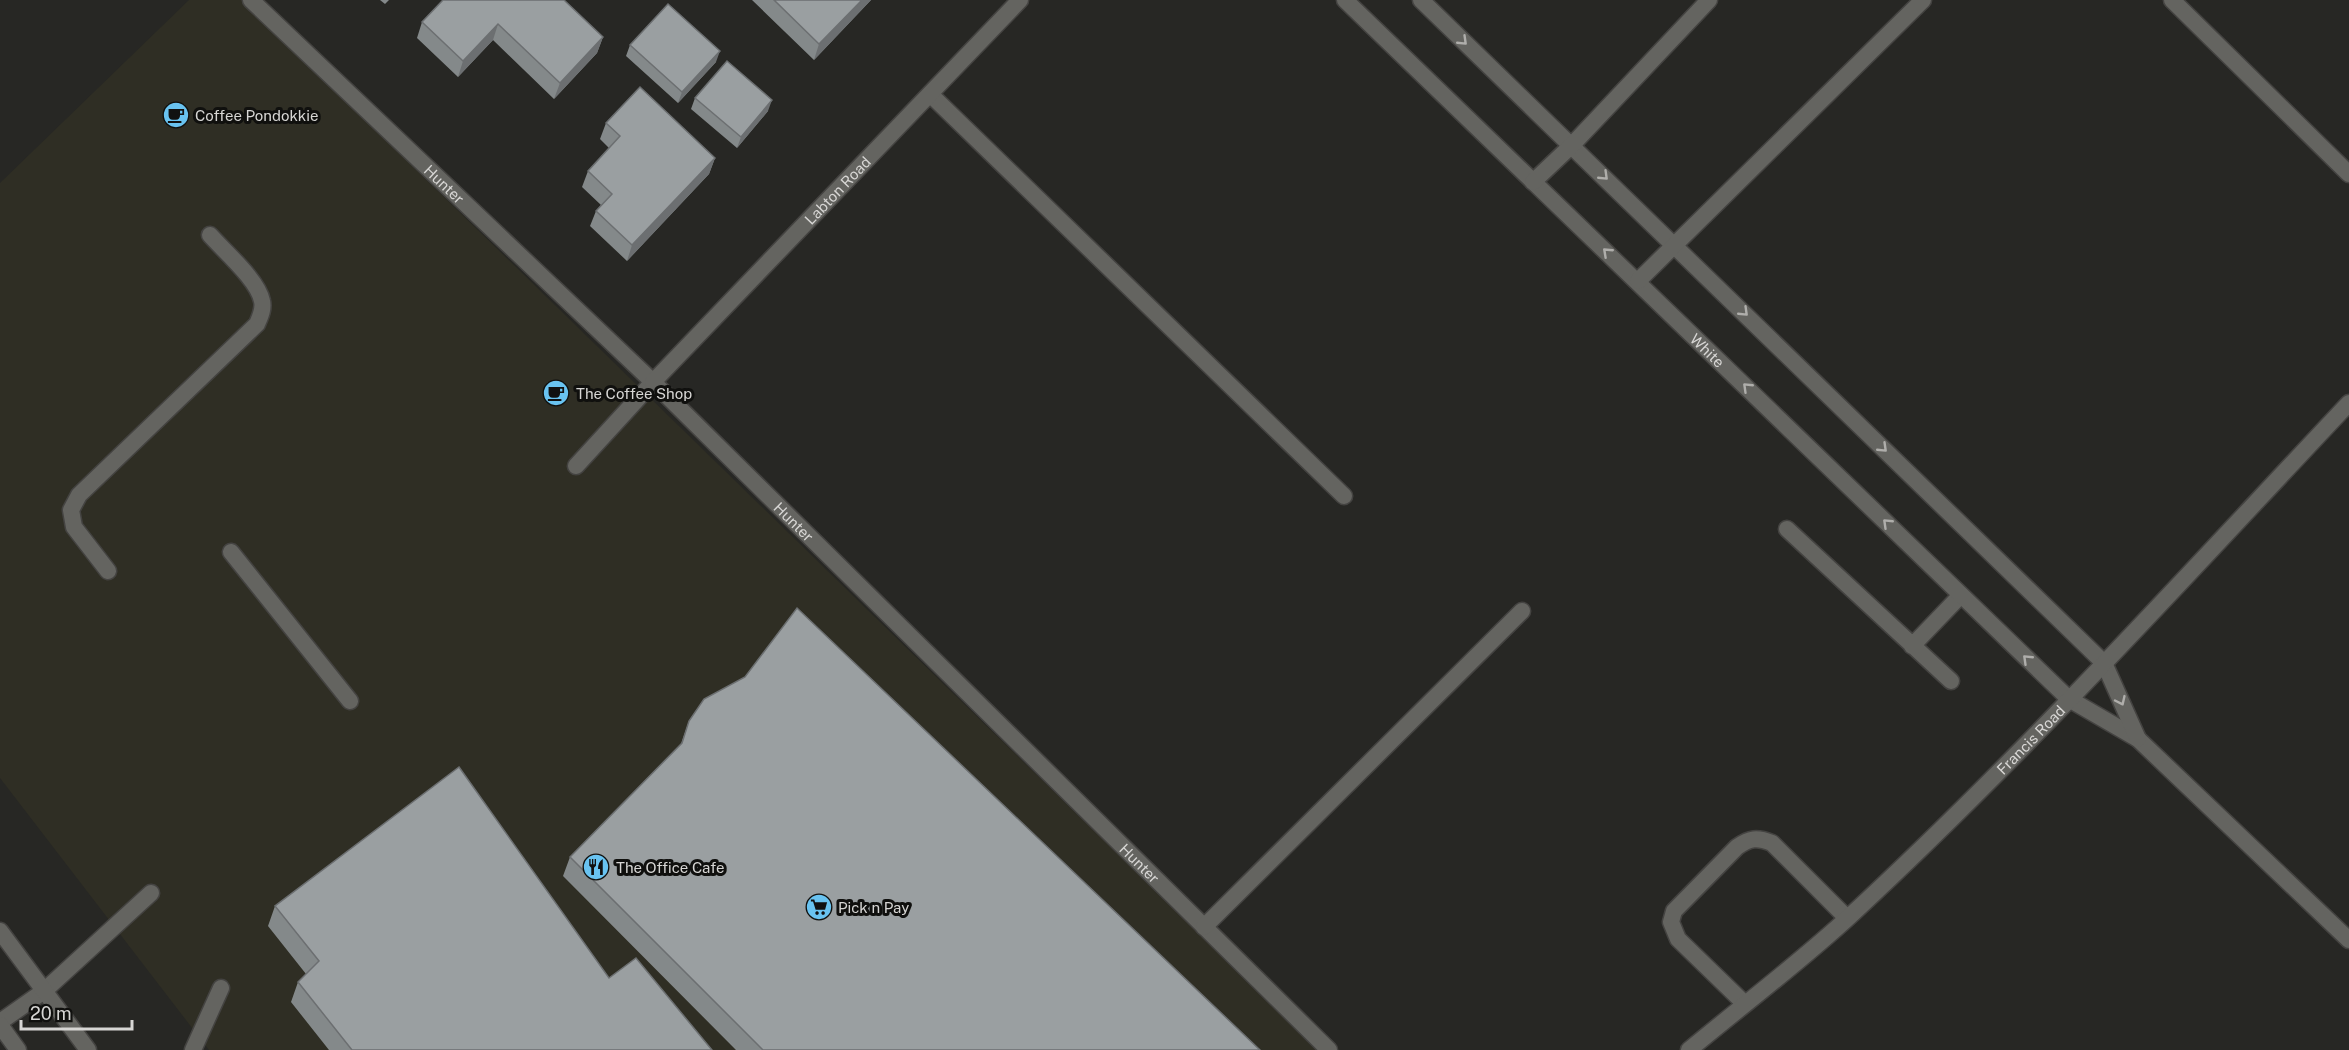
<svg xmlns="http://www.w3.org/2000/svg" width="2349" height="1050" font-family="'Public Sans',sans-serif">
	<rect width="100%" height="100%" fill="#272724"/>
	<!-- built -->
	<path fill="#2f2e24" d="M189,0h53l1077,1050h-1110l-209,-272v-595z"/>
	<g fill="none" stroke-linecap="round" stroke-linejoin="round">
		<!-- service casing -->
		<g stroke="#444341" stroke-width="19">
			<path id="service" d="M576,466l77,-84
				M1787,529l164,152
				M231,552l119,149
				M108,571l-34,-44 -3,-17 8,-15 178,-171c3,-7 7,-15 5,-23 -4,-21 -38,-50 -52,-66
				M1912,646l49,-51
				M1745,1004l-67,-65 -7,-17 3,-11 63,-64c13,-9 20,-10 35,-4l75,75
				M0,1022l44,-31 107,-98
				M193,1050l28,-62"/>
		</g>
		<!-- minor casing -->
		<g stroke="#444341" stroke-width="19">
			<g id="minor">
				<path id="s1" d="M251,0l402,382 676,668"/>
				<path id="s2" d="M1345,0l724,699 69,40 211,201"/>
				<path d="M1421,0l683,663 34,76"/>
				<path d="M2172,0l177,174"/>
				<path d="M930,94l414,402"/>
				<path d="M1533,182l39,-37 137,-145"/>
				<path d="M1638,281l285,-281"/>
				<path id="s3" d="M653,382l367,-382"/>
				<path d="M1204,927l318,-316"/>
			</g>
		</g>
		<!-- tertiary casing -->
		<g stroke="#444341" stroke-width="19">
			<g id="tertiary">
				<path d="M0,931l88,119"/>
				<path d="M0,1025l18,25"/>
				<path id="s4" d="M1689,1050c54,-45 110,-87 161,-134 175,-162 335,-339 499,-513"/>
			</g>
		</g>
		<!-- service -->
		<use href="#service" stroke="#646460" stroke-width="16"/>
		<!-- minor -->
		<use href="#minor" stroke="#646460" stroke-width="16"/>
		<!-- tertiary -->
		<use href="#tertiary" stroke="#646460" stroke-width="16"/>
	</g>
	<!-- wall -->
	<path fill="#84898a" d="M380,0h9l-4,4z
		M443,0l160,37 -6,16 -43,46 -61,-59 -35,37 -41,-39 5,-16z
		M752,0h119l-57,60z
		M630,45l86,17 -38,41 -52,-47z
		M695,98l73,13 -31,37 -46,-39z
		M606,123l109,35 -6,16 -82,87 -37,-35 6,-15 5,-6 -19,-18 6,-16 21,-23 -9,-9z
		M689,721l571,329h-524l-173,-174 7,-19 111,-113z
		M275,906l334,72 103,72h-383l-38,-48 7,-20 8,-8 -38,-48z"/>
	<!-- shaded-wall -->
	<path fill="#6c6f71" d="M862,0h9l-57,60 5,-16z
		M498,24l-5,16 -35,37 5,-16z
		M603,37l-6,16 -43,46 6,-16z
		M720,51l-4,11 -38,41 4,-11z
		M772,100l-4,11 -31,37 4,-11z
		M715,158l-6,16 -82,87 5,-16z"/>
	<!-- building -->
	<path fill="#9a9fa1" stroke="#6c6f71" stroke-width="1.5" d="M443,0h121l39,37 -43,46 -62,-59 -35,37 -41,-39z
		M774,0h88l-43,44z
		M668,4l52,47 -38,41 -52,-47z
		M727,61l45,39 -31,37 -46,-39z
		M640,87l75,71 -83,87 -36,-34 16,-17 -24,-23 32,-35 -14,-13z
		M797,608l463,442h-497l-193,-193 112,-114 7,-22 15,-22 41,-22z
		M459,767l150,211 27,-20 76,92h-360l-54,-68 21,-21 -44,-55z"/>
	<!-- one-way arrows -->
	<defs><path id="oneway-chevron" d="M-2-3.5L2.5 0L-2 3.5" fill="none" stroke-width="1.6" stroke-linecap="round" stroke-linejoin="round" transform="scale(1.5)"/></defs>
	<g stroke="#afaeab">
		<use href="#oneway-chevron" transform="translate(1463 41) rotate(44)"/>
		<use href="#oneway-chevron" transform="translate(1604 176) rotate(44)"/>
		<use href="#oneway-chevron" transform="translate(1607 252) rotate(-137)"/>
		<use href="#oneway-chevron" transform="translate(1744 312) rotate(44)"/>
		<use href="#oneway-chevron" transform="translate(1747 387) rotate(-136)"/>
		<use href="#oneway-chevron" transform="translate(1883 448) rotate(44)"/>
		<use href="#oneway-chevron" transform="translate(1887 523) rotate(-136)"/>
		<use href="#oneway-chevron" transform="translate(2027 659) rotate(-136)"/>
		<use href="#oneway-chevron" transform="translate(2121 701) rotate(65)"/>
	</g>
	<!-- icons -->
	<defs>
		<g id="cafe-disc" transform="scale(1.35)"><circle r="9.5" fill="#69c3f1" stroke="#10100e"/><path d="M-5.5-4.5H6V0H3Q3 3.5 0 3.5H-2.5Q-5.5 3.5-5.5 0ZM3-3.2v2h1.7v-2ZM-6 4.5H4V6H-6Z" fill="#111"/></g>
		<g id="restaurant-disc" transform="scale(1.35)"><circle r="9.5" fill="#69c3f1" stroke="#10100e"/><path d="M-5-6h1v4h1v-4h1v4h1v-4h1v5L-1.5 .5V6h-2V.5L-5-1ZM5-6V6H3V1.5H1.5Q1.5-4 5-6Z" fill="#111"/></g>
		<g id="supermarket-disc" transform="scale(1.35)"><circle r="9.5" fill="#69c3f1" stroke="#10100e"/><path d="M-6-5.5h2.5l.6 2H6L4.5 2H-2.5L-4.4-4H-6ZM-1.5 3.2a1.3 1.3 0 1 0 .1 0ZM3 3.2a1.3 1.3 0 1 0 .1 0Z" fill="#111"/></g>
	</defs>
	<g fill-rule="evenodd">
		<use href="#cafe-disc" x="176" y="115"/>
		<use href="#cafe-disc" x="556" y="393"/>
		<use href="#restaurant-disc" x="596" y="867"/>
		<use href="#supermarket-disc" x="819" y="907"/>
	</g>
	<g text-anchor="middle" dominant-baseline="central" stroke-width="6" stroke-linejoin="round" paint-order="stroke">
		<!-- poi labels -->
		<g font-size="15" fill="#d7d6d4" stroke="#10100e" text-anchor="start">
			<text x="195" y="115">Coffee Pondokkie</text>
			<text x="576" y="393">The Coffee Shop</text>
			<text x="616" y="867">The Office Cafe</text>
			<text x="838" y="907">Pick n Pay</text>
		</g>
		<!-- street labels -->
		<g font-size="15" fill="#d7d6d4" stroke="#10100e">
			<text stroke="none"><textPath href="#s1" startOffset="267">Hunter</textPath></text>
			<text stroke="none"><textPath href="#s3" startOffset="266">Labton Road</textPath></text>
			<text stroke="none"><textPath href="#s2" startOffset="504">White</textPath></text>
			<text stroke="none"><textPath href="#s1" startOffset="753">Hunter</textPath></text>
			<text stroke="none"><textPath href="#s4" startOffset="462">Francis Road</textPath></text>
			<text stroke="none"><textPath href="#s1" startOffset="1239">Hunter</textPath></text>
		</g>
	</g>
	<!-- scale -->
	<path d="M21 1020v9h111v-9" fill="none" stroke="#d7d6d4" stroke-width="3"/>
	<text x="30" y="1020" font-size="18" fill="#d7d6d4" stroke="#10100e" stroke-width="4.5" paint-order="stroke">20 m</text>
</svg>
